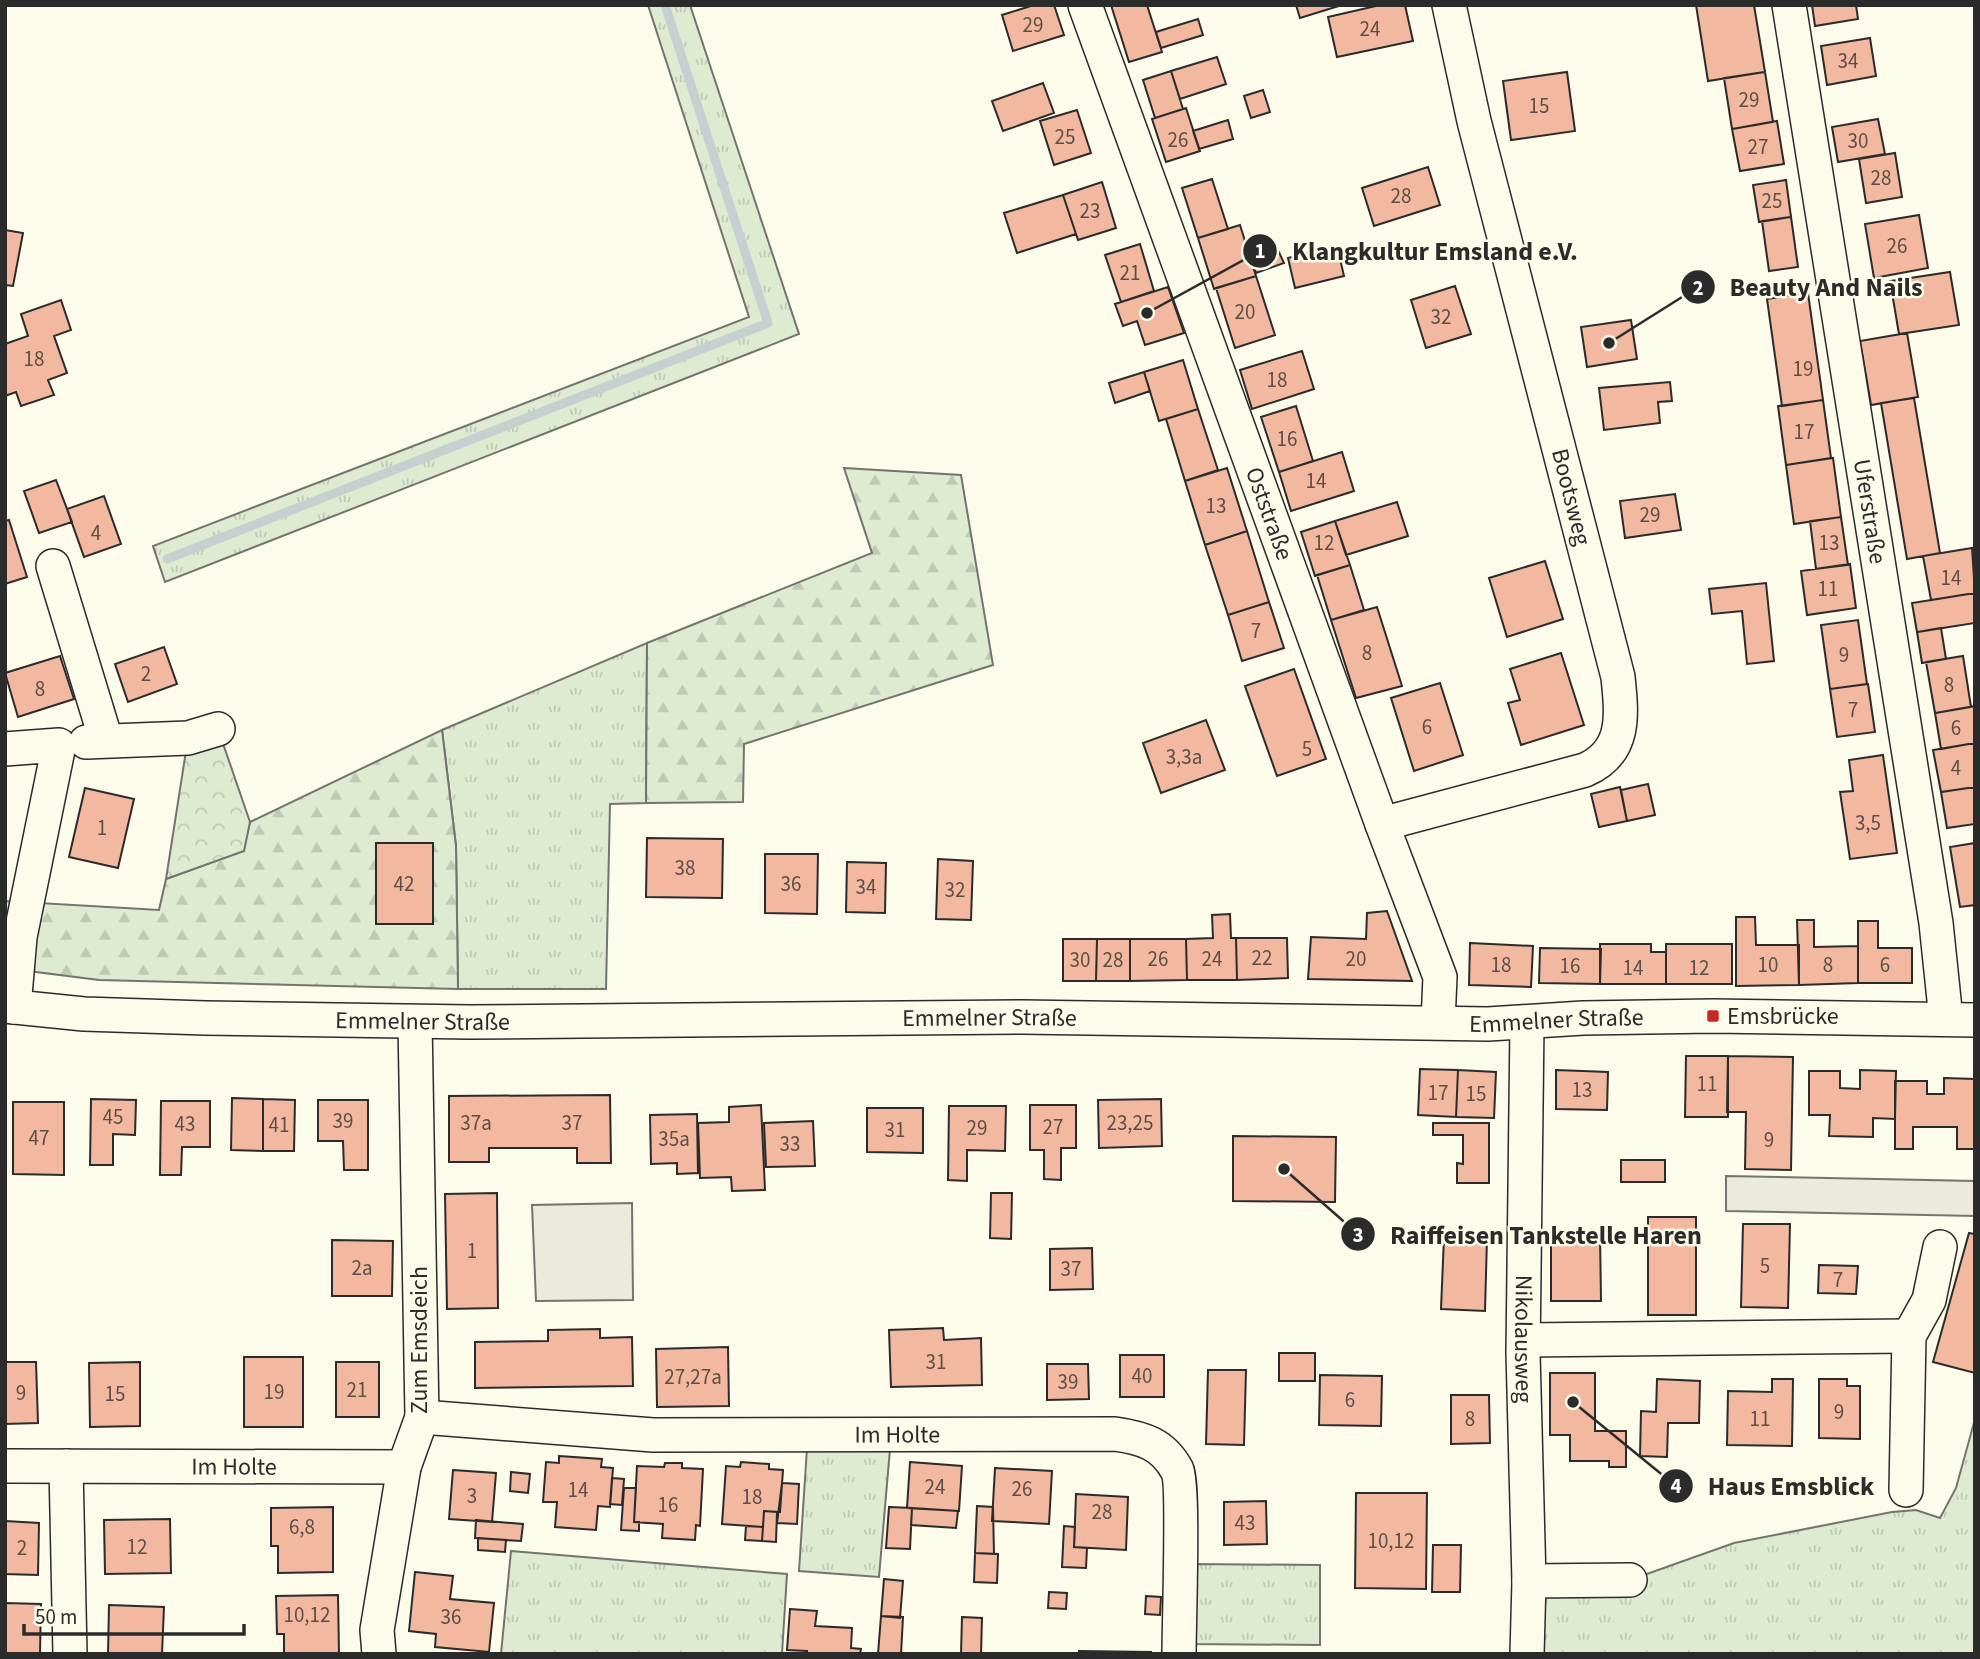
<svg xmlns="http://www.w3.org/2000/svg" width="1980" height="1659" font-family="'Source Sans 3',sans-serif">
	<defs>
		<pattern id="grass-tufts" width="24" height="20" patternUnits="userSpaceOnUse" patternTransform="scale(1.75)"><rect width="24" height="20" fill="#deebd1"/><path d="M3 7l-1-3M5 7V3M7 7l1-3M15 17l-1-3M17 17v-4M19 17l1-3" fill="none" stroke="#bfcab4"/></pattern>
		<pattern id="forest-firs" width="22" height="20" patternUnits="userSpaceOnUse" patternTransform="scale(1.75)"><rect width="22" height="20" fill="#deebd1"/><path d="M5 1l3.5 6h-7zM16 11l3.5 6h-7z" fill="#bfcab4"/></pattern>
		<pattern id="park-crowns" width="20" height="18" patternUnits="userSpaceOnUse" patternTransform="scale(1.75)"><rect width="20" height="18" fill="#deebd1"/><path d="M2 6a3 3 0 1 1 6 0M12 15a3 3 0 1 1 6 0" fill="none" stroke="#bfcab4"/></pattern>
	</defs>
	<rect width="100%" height="100%" fill="#fdfbea"/>
	<!-- grass -->
	<path fill="url(#grass-tufts)" stroke="#74746e" stroke-width="2" d="M648,5h42l109,329 -634,248 -12,-36 596,-229z
		M647,643l-1,160 -36,1 -4,185h-148l-2,-143 -14,-116z
		M1975,1419v235h-448l2,-73 101,-1 104,-37 158,-31 24,-2 24,8 16,-30z
		M807,1448l83,1 -11,128 -80,-6z
		M511,1551l276,23 -5,80h-281z
		M1191,1564l129,1v80l-129,-1z"/>
	<!-- forest -->
	<path fill="url(#forest-firs)" stroke="#74746e" stroke-width="2" d="M844,468l117,7 32,190 -249,79 -1,58 -97,1 1,-160 225,-90z
		M442,730l14,116 2,143 -359,-9 -94,-12v-67l154,9 7,-31 77,-28 7,-29z"/>
	<!-- park -->
	<path fill="url(#park-crowns)" stroke="#74746e" stroke-width="2" d="M218,729l32,93 -6,29 -78,28 22,-141z"/>
	<!-- parking -->
	<path fill="#eceadb" stroke="#74746e" stroke-width="2" d="M1726,1176l249,5v35l-249,-5z
		M632,1203l1,97 -97,1 -4,-96z"/>
	<g fill="none" stroke-linecap="round" stroke-linejoin="round">
		<!-- stream -->
		<path stroke="#c7d0d0" stroke-width="9" d="M167,559l601,-236 -103,-318"/>
	</g>
	<!-- building -->
	<path fill="#f2b8a0" stroke="#2b2b2b" stroke-width="2" d="M1034,5h20l10,30 -51,16 -11,-36z
		M1111,5h36l15,47 -33,10z
		M1296,5h46l-42,13z
		M1380,5h25l8,36 -76,16 -9,-40z
		M1696,5h58l11,67 -57,9z
		M1812,5h44l2,14 -43,7z
		M1198,19l5,16 -42,13 -5,-16z
		M1870,38l6,38 -49,9 -6,-39z
		M1217,57l9,27 -46,15 -9,-28z
		M1171,71l12,38 -28,9 -12,-38z
		M1567,72l8,59 -64,9 -8,-59z
		M1765,72l8,50 -41,7 -8,-51z
		M1043,83l11,30 -51,18 -11,-30z
		M1263,90l7,22 -19,6 -7,-22z
		M1186,108l14,43 -34,11 -14,-43z
		M1077,110l14,43 -37,12 -14,-44z
		M1878,119l7,35 -47,8 -6,-35z
		M1228,120l5,19 -34,10 -6,-18z
		M1777,121l7,43 -44,7 -8,-42z
		M1895,153l7,44 -36,6 -7,-44z
		M1428,167l12,38 -66,21 -12,-38z
		M1212,179l16,50 -30,9 -16,-50z
		M1786,180l5,37 -32,5 -6,-37z
		M1102,182l14,46 -38,12 -15,-45z
		M1063,195l13,39 -59,19 -13,-40z
		M1919,215l9,53 -54,10 -9,-54z
		M1791,217l7,50 -29,4 -7,-50z
		M1240,225l16,51 -42,13 -16,-51z
		M5,230l18,3 -10,53 -8,-1z
		M1140,244l14,47 -33,11 -16,-47z
		M1337,246l7,30 -49,12 -7,-30z
		M1277,248l7,15 -28,10 -5,-15z
		M1950,272l9,53 -60,9 -9,-53z
		M1256,276l19,59 -40,13 -19,-60z
		M1455,286l16,48 -45,14 -15,-48z
		M1168,287l16,46 -39,12 -8,-24 -14,5 -8,-22z
		M1808,293l15,107 -41,6 -15,-107z
		M61,300l10,30 -17,6 13,37 -19,7 6,15 -33,11 -5,-14 -11,4v-52l23,-8 -7,-22z
		M1631,320l6,39 -50,8 -6,-40z
		M1907,333l11,64 -47,8 -11,-64z
		M1302,351l12,38 -62,20 -12,-39z
		M1183,360l15,49 -39,12 -15,-49z
		M1144,372l6,19 -35,12 -6,-20z
		M1670,382l2,19 -14,1 2,21 -56,7 -5,-42z
		M1914,398l26,155 -33,6 -26,-156z
		M1823,400l8,58 -45,7 -8,-59z
		M1296,406l17,55 -34,11 -18,-55z
		M1198,409l20,61 -33,11 -19,-62z
		M1342,452l12,39 -63,20 -12,-39z
		M1833,458l8,59 -47,7 -8,-59z
		M1227,468l20,63 -42,14 -20,-64z
		M56,480l16,42 -33,11 -15,-42z
		M1675,494l6,36 -56,8 -5,-37z
		M104,496l17,48 -37,13 -17,-48z
		M1397,502l11,34 -62,19 -11,-34z
		M1841,517l7,48 -32,4 -6,-48z
		M9,520l18,57 -22,7v-63z
		M1335,521l15,44 -35,11 -14,-44z
		M1247,531l22,71 -41,13 -23,-70z
		M1972,548l3,45 -44,7 -8,-44z
		M1545,561l18,58 -56,18 -18,-59z
		M1850,564l6,44 -49,7 -6,-44z
		M1350,565l14,45 -33,10 -14,-45z
		M1766,583l8,78 -27,3 -5,-53 -30,3 -3,-25z
		M1975,593v30l-58,9 -5,-29z
		M1269,602l15,46 -42,13 -14,-46z
		M1377,607l25,79 -46,12 -25,-78z
		M1858,620l9,64 -37,5 -9,-64z
		M1941,628l5,31 -24,4 -5,-31z
		M164,647l13,37 -49,18 -13,-38z
		M1561,653l23,72 -63,20 -13,-42 12,-3 -10,-31z
		M60,656l14,43 -56,18 -13,-44z
		M1963,656l8,51 -36,6 -9,-51z
		M1294,669l32,90 -49,17 -32,-90z
		M1440,683l23,72 -49,16 -23,-73z
		M1868,684l7,48 -38,5 -7,-48z
		M1975,706v37l-34,6 -6,-36z
		M1206,720l19,50 -64,23 -18,-50z
		M1975,743v44l-34,5 -8,-42z
		M1883,755l14,98 -47,6 -10,-67 13,-1 -4,-31z
		M1648,784l7,31 -28,6 -6,-31z
		M1620,787l7,34 -28,6 -8,-33z
		M1975,787v37l-28,4 -6,-36z
		M85,788l49,11 -16,69 -49,-11z
		M647,838l76,1 -1,59 -76,-1z
		M376,843h57v81h-57z
		M1975,843v62l-15,2 -10,-60z
		M765,854h53l-1,60 -52,-1z
		M938,859l35,2 -2,59 -35,-1z
		M847,862l39,1 -1,50 -39,-1z
		M1387,911l25,70 -104,-2 3,-42 55,2 1,-26z
		M1230,914l1,24h5l1,42h-50l-1,-41 27,-1 -1,-23z
		M1736,917h19l1,28h43v40l-63,1z
		M1797,920h17v27l44,-1v37l-59,2z
		M1858,921h20v27h34v35h-54z
		M1236,938h51l1,40 -51,2z
		M1063,939h34l-1,42h-33z
		M1097,939h33v42h-34z
		M1130,939h56l1,41 -57,1z
		M1470,943l63,3 -2,41 -62,-2z
		M1600,944h51v8h15v32h-66z
		M1666,944h66v40h-66z
		M1540,948l61,1 -1,35 -61,-1z
		M1686,1056h42v61h-43z
		M1728,1056l65,1 -2,113 -46,-1 1,-57h-19z
		M1420,1069l38,1 -2,47 -38,-2z
		M1458,1070l38,2 -2,46 -38,-1z
		M1556,1070l52,2 -1,38 -51,-1z
		M1860,1070l36,1 -1,48 -22,-1v19l-44,-1 1,-21h-21v-44h31v17l20,1z
		M1944,1078l31,1v70h-18v-22h-44v22h-18v-68h32v13h17z
		M610,1095l1,68h-34v-15h-88v14h-40v-66z
		M232,1098l31,1v52l-32,-1z
		M91,1099l45,1 -1,35 -22,-1v31h-23z
		M263,1099l32,1 -1,51h-31z
		M1161,1099l1,47 -63,2 -1,-48z
		M318,1100h50v70h-24l-1,-29h-25z
		M161,1101h49v46h-28l-1,28h-21z
		M13,1102h51v73l-51,-1z
		M761,1105l4,85 -33,1 -1,-14 -31,1 -2,-55 31,-1v-15z
		M1030,1105h46v43h-15v32l-17,-1v-29h-14z
		M949,1106h57l-1,45 -38,-1v31l-19,-1z
		M867,1108h56v45l-56,-1z
		M697,1114l1,59 -21,1v-11l-26,1 -1,-49z
		M813,1121l2,45 -49,1 -2,-44z
		M1433,1123h56v60h-32v-20l6,1v-29h-30z
		M1233,1136l103,1 -1,65 -102,-1z
		M1621,1160h44v22h-44z
		M497,1193l1,115 -51,1 -2,-115z
		M991,1193h21l-1,46 -21,-1z
		M1648,1217h48v98h-48z
		M1743,1224h47l-2,84 -47,-1z
		M1969,1233l6,1v139l-42,-11z
		M1600,1234l1,67h-50v-66z
		M1444,1237l43,1 -2,73 -44,-2z
		M332,1240l61,1 -1,55h-60z
		M1092,1248l1,41 -43,1v-41z
		M1819,1265l39,1 -2,28 -38,-1z
		M943,1328l1,12 37,-2 1,47 -91,2 -2,-57z
		M600,1329v9l32,-1 1,49 -158,2v-46l73,-1v-11z
		M728,1347l1,59 -72,1 -1,-58z
		M1279,1353h36v28h-36z
		M1120,1355h44v42h-44z
		M244,1357h59v70h-59z
		M5,1362h31l2,61 -33,1z
		M140,1362v64l-50,1 -1,-64z
		M336,1362h43v55h-43z
		M1047,1364h41l1,35 -42,1z
		M1208,1370h38l-2,75 -38,-1z
		M1550,1373h45v58h31v36h-17v-6h-39v-26h-20z
		M1320,1375l62,1 -1,50 -62,-1z
		M1657,1379l43,2 -1,42h-31l-1,34 -27,-1 1,-45 15,1z
		M1772,1379h21l-1,67 -65,-1 1,-54 44,1z
		M1819,1379h28v7h13v53l-41,-1z
		M1451,1395h38l1,48 -39,1z
		M559,1456l43,3 -1,8 12,1 -3,39 -12,-1 -2,24 -41,-3 2,-25h-14l3,-40 13,1z
		M741,1462l28,2v5l14,1 -3,42 -16,-1 -1,16 -41,-3 4,-58 14,1z
		M910,1462l52,4 -3,45 -52,-3z
		M665,1463h17v5l21,1 -3,57 -4,-1 -1,15 -33,-2 1,-14 -29,-2 3,-56 27,1z
		M995,1468l57,3 -3,53 -57,-3z
		M453,1470l43,3 -4,49 -43,-3z
		M511,1472l19,2 -2,19 -18,-2z
		M612,1478l12,1 -2,26 -12,-1z
		M782,1483l17,1 -2,40 -20,-1z
		M624,1488h12l-2,34h5v9l-18,-1z
		M1356,1493h71l-1,96 -71,-1z
		M1076,1494l52,3 -2,53 -52,-3z
		M1266,1501l1,43 -43,1v-43z
		M977,1506l16,1 1,47 -19,-1z
		M333,1507v65l-55,1v-27h-7v-38z
		M889,1507l23,1 -2,41 -24,-1z
		M912,1508l46,3 -2,17 -45,-3z
		M764,1511l13,1 -1,30 -14,-1z
		M170,1519l1,54 -66,1 -1,-54z
		M476,1520l47,4 -2,17 -46,-3z
		M5,1521l34,2 -1,52 -33,-1z
		M746,1526l17,1 -1,14 -17,-1z
		M1064,1526l11,1 -1,20 13,1 -1,20 -24,-1z
		M478,1538l28,2 -1,12 -27,-2z
		M1433,1545h28l-1,47h-28z
		M975,1553l23,1 -1,29 -23,-1z
		M415,1572l38,4 -3,23 44,4 -5,49 -54,-5 1,-13 -27,-3z
		M884,1579l19,2 -3,37 -19,-2z
		M1049,1592l18,1 -1,16 -18,-1z
		M338,1595l1,59h-55v-20h-7l-1,-38z
		M1146,1596l15,1 -1,18 -15,-1z
		M5,1603l36,1 -1,50h-35z
		M109,1605l55,2 -2,47h-54z
		M790,1609l27,2 -2,15 37,2 -1,20 10,1 -1,5h-53v-3l-20,-1z
		M881,1616l22,1 -2,37h-23z
		M962,1617l20,1 -1,36h-20z
		M1079,1651l72,1v2h-72z"/>
	<g fill="none" stroke-linecap="round" stroke-linejoin="round">
		<!-- minor casing -->
		<g stroke="#2b2b2b" stroke-width="36">
			<g id="minor">
				<path id="s1" d="M1085,5l297,819 58,153 -2,45"/>
				<path id="s2" d="M1789,5l147,918 10,96"/>
				<path d="M53,566l53,174"/>
				<path d="M86,742l102,-4 30,-9"/>
				<path d="M5,749l54,-4 -39,192 -6,70"/>
				<path d="M1382,824l203,-54c41,-18 37,-54 33,-93l-144,-556 -25,-116"/>
				<path id="s3" d="M5,1006l79,8 121,4 265,4 552,-5 466,7 95,-6 130,-2 262,4"/>
				<path id="s4" d="M1527,1024l-4,329 6,228 -2,73"/>
				<path d="M1524,1340l385,-4"/>
				<path id="s5" d="M422,1417l231,18 462,-1c28,4 48,10 62,36 7,13 2,157 2,184"/>
				<path id="s6" d="M5,1466l399,1"/>
				<path d="M66,1466l4,188"/>
				<path d="M1906,1490l3,-154 20,-36 11,-53"/>
				<path d="M1529,1581l101,-1"/>
				<path d="M379,1654l-2,-24 27,-163 18,-50 -7,-395"/>
			</g>
		</g>
		<!-- minor -->
		<use href="#minor" stroke="#fdfbea" stroke-width="33"/>
	</g>
	<!-- markers -->
	<rect fill="#c62828" stroke="#fdfbea" stroke-width="2.5" x="1706" y="1009" width="14" height="14" rx="3.5"/>
	<g text-anchor="middle" dominant-baseline="central" stroke-width="5" stroke-linejoin="round" paint-order="stroke">
		<!-- number labels -->
		<g font-size="21" fill="#5d4e48">
			<text x="1033" y="25">29</text>
			<text x="1370" y="29">24</text>
			<text x="1848" y="61">34</text>
			<text x="1749" y="100">29</text>
			<text x="1539" y="106">15</text>
			<text x="1065" y="137">25</text>
			<text x="1178" y="140">26</text>
			<text x="1858" y="141">30</text>
			<text x="1758" y="147">27</text>
			<text x="1881" y="178">28</text>
			<text x="1401" y="196">28</text>
			<text x="1772" y="201">25</text>
			<text x="1090" y="211">23</text>
			<text x="1897" y="246">26</text>
			<text x="1130" y="273">21</text>
			<text x="1245" y="312">20</text>
			<text x="1441" y="317">32</text>
			<text x="34" y="359">18</text>
			<text x="1803" y="369">19</text>
			<text x="1277" y="380">18</text>
			<text x="1804" y="432">17</text>
			<text x="1287" y="439">16</text>
			<text x="1316" y="481">14</text>
			<text x="1216" y="506">13</text>
			<text x="1650" y="515">29</text>
			<text x="96" y="533">4</text>
			<text x="1324" y="543">12</text>
			<text x="1829" y="543">13</text>
			<text x="1951" y="578">14</text>
			<text x="1828" y="589">11</text>
			<text x="1256" y="631">7</text>
			<text x="1367" y="653">8</text>
			<text x="1844" y="655">9</text>
			<text x="146" y="674">2</text>
			<text x="1949" y="685">8</text>
			<text x="40" y="689">8</text>
			<text x="1853" y="710">7</text>
			<text x="1427" y="727">6</text>
			<text x="1956" y="728">6</text>
			<text x="1307" y="749">5</text>
			<text x="1184" y="757">3,3a</text>
			<text x="1956" y="768">4</text>
			<text x="1868" y="823">3,5</text>
			<text x="102" y="828">1</text>
			<text x="685" y="868">38</text>
			<text x="404" y="884">42</text>
			<text x="791" y="884">36</text>
			<text x="866" y="887">34</text>
			<text x="955" y="890">32</text>
			<text x="1262" y="958">22</text>
			<text x="1158" y="959">26</text>
			<text x="1212" y="959">24</text>
			<text x="1356" y="959">20</text>
			<text x="1080" y="960">30</text>
			<text x="1113" y="960">28</text>
			<text x="1501" y="965">18</text>
			<text x="1768" y="965">10</text>
			<text x="1828" y="965">8</text>
			<text x="1885" y="965">6</text>
			<text x="1570" y="966">16</text>
			<text x="1633" y="968">14</text>
			<text x="1699" y="968">12</text>
			<text x="1707" y="1084">11</text>
			<text x="1582" y="1090">13</text>
			<text x="1438" y="1093">17</text>
			<text x="1476" y="1094">15</text>
			<text x="113" y="1117">45</text>
			<text x="343" y="1121">39</text>
			<text x="476" y="1123">37a</text>
			<text x="572" y="1123">37</text>
			<text x="1130" y="1123">23,25</text>
			<text x="185" y="1124">43</text>
			<text x="279" y="1125">41</text>
			<text x="1053" y="1127">27</text>
			<text x="977" y="1128">29</text>
			<text x="895" y="1130">31</text>
			<text x="39" y="1138">47</text>
			<text x="674" y="1139">35a</text>
			<text x="1769" y="1140">9</text>
			<text x="790" y="1144">33</text>
			<text x="472" y="1251">1</text>
			<text x="1765" y="1266">5</text>
			<text x="362" y="1268">2a</text>
			<text x="1071" y="1269">37</text>
			<text x="1838" y="1280">7</text>
			<text x="936" y="1362">31</text>
			<text x="1142" y="1376">40</text>
			<text x="693" y="1377">27,27a</text>
			<text x="1068" y="1382">39</text>
			<text x="357" y="1390">21</text>
			<text x="274" y="1392">19</text>
			<text x="21" y="1393">9</text>
			<text x="115" y="1394">15</text>
			<text x="1350" y="1400">6</text>
			<text x="1839" y="1412">9</text>
			<text x="1470" y="1419">8</text>
			<text x="1760" y="1419">11</text>
			<text x="935" y="1487">24</text>
			<text x="1022" y="1489">26</text>
			<text x="578" y="1490">14</text>
			<text x="472" y="1496">3</text>
			<text x="752" y="1497">18</text>
			<text x="668" y="1505">16</text>
			<text x="1102" y="1512">28</text>
			<text x="1245" y="1523">43</text>
			<text x="302" y="1527">6,8</text>
			<text x="1391" y="1541">10,12</text>
			<text x="137" y="1547">12</text>
			<text x="22" y="1548">2</text>
			<text x="307" y="1615">10,12</text>
			<text x="451" y="1617">36</text>
		</g>
		<!-- street labels -->
		<g font-size="24" fill="#2b2b2b" stroke="#fdfbea">
			<text transform="translate(1571 497) rotate(76)">Bootsweg</text>
			<text stroke="none"><textPath href="#s2" startOffset="513">Uferstraße</textPath></text>
			<text stroke="none"><textPath href="#s1" startOffset="541">Oststraße</textPath></text>
			<text stroke="none"><textPath href="#s3" startOffset="985">Emmelner Straße</textPath></text>
			<text stroke="none"><textPath href="#s3" startOffset="1552">Emmelner Straße</textPath></text>
			<text stroke="none"><textPath href="#s3" startOffset="418">Emmelner Straße</textPath></text>
			<text stroke="none"><textPath href="#s4" startOffset="315">Nikolausweg</textPath></text>
			<text transform="translate(419 1340) rotate(-90)">Zum Emsdeich</text>
			<text stroke="none"><textPath href="#s5" startOffset="476">Im Holte</textPath></text>
			<text stroke="none"><textPath href="#s6" startOffset="229">Im Holte</textPath></text>
		</g>
		<!-- poi labels -->
		<g font-size="24" fill="#2b2b2b" stroke="#fdfbea" text-anchor="start">
			<text x="1727" y="1016">Emsbrücke</text>
		</g>
	</g>
	<!-- callouts -->
	<path fill="none" stroke="#2b2b2b" stroke-width="2.5" d="M1147 313L1260 251M1609 343L1698 287M1284 1169L1358 1234M1573 1402L1676 1486"/>
	<g fill="#2b2b2b" stroke="#fdfbea" stroke-width="2.5">
		<circle cx="1147" cy="313" r="7"/>
		<circle cx="1609" cy="343" r="7"/>
		<circle cx="1284" cy="1169" r="7"/>
		<circle cx="1573" cy="1402" r="7"/>
		<circle cx="1260" cy="251" r="18"/>
		<circle cx="1698" cy="287" r="18"/>
		<circle cx="1358" cy="1234" r="18"/>
		<circle cx="1676" cy="1486" r="18"/>
	</g>
	<g font-size="21" text-anchor="middle" font-weight="bold" fill="#fff">
		<text x="1260" y="258">1</text>
		<text x="1698" y="295">2</text>
		<text x="1358" y="1242">3</text>
		<text x="1676" y="1493">4</text>
	</g>
	<g font-size="26" text-anchor="middle" font-weight="bold" fill="#2b2b2b" stroke="#fdfbea" stroke-width="5" stroke-linejoin="round" paint-order="stroke">
		<text x="1435" y="260">Klangkultur Emsland e.V.</text>
		<text x="1826" y="296">Beauty And Nails</text>
		<text x="1546" y="1244">Raiffeisen Tankstelle Haren</text>
		<text x="1791" y="1495">Haus Emsblick</text>
	</g>
	<!-- border -->
	<rect width="1980" height="1659" fill="none" stroke="#2b2b2b" stroke-width="14"/>
	<!-- scale -->
	<path d="M24 1624v10h220v-10" fill="none" stroke="#2b2b2b" stroke-width="3.5"/>
	<text x="35" y="1624" font-size="21" fill="#2b2b2b" stroke="#fdfbea" stroke-width="5" paint-order="stroke">50 m</text>
</svg>
